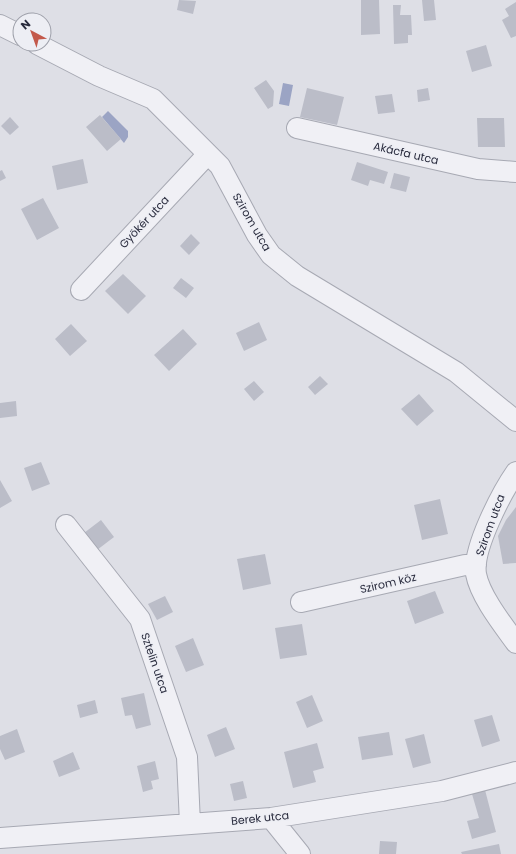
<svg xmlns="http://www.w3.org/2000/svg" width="516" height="854" font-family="Poppins,sans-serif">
	<rect width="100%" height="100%" fill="#dedfe6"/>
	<!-- water -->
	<path fill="#9ba4c4" d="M283,83l10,2 -4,21 -10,-2z
		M108,111l20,20v6l-4,6 -22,-26z"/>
	<!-- building -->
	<path fill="#bbbdc8" d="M179,0l17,1 -3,13 -16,-4z
		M361,0h18l1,34 -19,1z
		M422,0h12l2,20 -12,1z
		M516,2v34l-5,2 -9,-18 7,-4 -4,-7z
		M393,5h8l-1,10h11l1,20h-4v8l-14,1z
		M486,45l6,21 -20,6 -6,-21z
		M266,80l8,11 -1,15 -5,3 -14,-21z
		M307,88l37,9 -7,28 -37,-8z
		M428,88l2,12 -12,2 -1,-12z
		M392,94l3,18 -17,2 -3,-18z
		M100,115l21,24 -14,12 -21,-24z
		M10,117l9,10 -9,8 -9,-9z
		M477,118h27l1,29h-27z
		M83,159l5,24 -31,7 -5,-24z
		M357,162l31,10 -4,12 -14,-4 -2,6 -17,-6z
		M2,170l4,8 -6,3v-10z
		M394,173l16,4 -4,15 -16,-4z
		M43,198l16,30 -22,12 -16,-31z
		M191,234l9,9 -11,12 -9,-9z
		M123,274l23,22 -18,18 -23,-23z
		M181,278l13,10 -8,10 -13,-10z
		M259,322l8,18 -23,11 -8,-18z
		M71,324l16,17 -17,15 -15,-17z
		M183,329l14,15 -28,27 -15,-16z
		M320,376l8,8 -13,11 -7,-8z
		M254,381l10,11 -10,9 -10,-12z
		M419,394l15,17 -17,15 -16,-17z
		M16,401l1,15 -17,2v-15z
		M41,462l9,22 -18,7 -8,-23z
		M0,480l12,21 -12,7z
		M440,499l8,35 -26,6 -8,-35z
		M516,507v56l-13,1 -5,-28 8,-16z
		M101,520l13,17 -17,13 -13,-17z
		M265,554l6,30 -28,6 -6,-31z
		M435,591l9,22 -29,11 -8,-23z
		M165,596l8,16 -16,8 -9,-16z
		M302,624l5,31 -27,4 -5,-31z
		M193,638l11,27 -18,7 -11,-26z
		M144,693l7,32 -15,4 -4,-14 -7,1 -4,-18z
		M312,695l11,26 -16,7 -11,-26z
		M95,700l3,13 -18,5 -3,-13z
		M492,715l8,26 -18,6 -8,-27z
		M226,727l9,22 -20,8 -8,-22z
		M17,729l8,23 -20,8 -5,-11v-13z
		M389,732l4,23 -31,5 -4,-23z
		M424,734l7,29 -18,5 -8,-29z
		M317,743l7,25 -11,3 3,11 -23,6 -9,-36z
		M73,752l7,17 -21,8 -6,-16z
		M155,761l4,18 -8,2 2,8 -10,3 -6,-26z
		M243,781l4,17 -13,3 -4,-17z
		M485,790l11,42 -24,7 -5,-18 12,-3 -7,-24z
		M380,841l17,1 -1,12h-17z
		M499,844l2,10h-39l-1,-2z"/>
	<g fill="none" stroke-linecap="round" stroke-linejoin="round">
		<!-- minor casing -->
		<g stroke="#a7a9b3" stroke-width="22">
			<path id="minor" d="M0,25l20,10
				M37,44l62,32 54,23 67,67 37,69 14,20 26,21 159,96 60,49
				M297,128l181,41 38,3
				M81,290l126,-135
				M516,472c-14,20 -44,77 -40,102 4,22 27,51 40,69
				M66,525l74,94 47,138 3,67
				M301,602l164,-37h11
				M271,818l29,36
				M0,838l271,-20 171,-27 74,-19"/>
		</g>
		<!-- minor -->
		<use href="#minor" stroke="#f0f0f5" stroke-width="20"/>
	</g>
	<g text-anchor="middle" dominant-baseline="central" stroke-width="3" stroke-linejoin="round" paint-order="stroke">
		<!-- street labels -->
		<g font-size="11" fill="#282a3c" stroke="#edeef4">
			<text transform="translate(406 153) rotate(13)">Akácfa utca</text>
			<text transform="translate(144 222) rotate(-47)">Gyökér utca</text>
			<text transform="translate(252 222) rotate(60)">Szirom utca</text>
			<text transform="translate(490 525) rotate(-70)">Szirom utca</text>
			<text transform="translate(388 583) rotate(-13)">Szirom köz</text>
			<text transform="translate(155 663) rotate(71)">Sztelin utca</text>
			<text transform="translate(260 818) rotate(-6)">Berek utca</text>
		</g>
	</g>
	<!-- north arrow -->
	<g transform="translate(32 32) rotate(319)"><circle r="19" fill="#edeef4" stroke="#9ea0aa"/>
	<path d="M0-3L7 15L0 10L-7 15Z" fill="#c3594b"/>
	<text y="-6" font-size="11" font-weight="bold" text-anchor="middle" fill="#282a3c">N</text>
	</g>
</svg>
